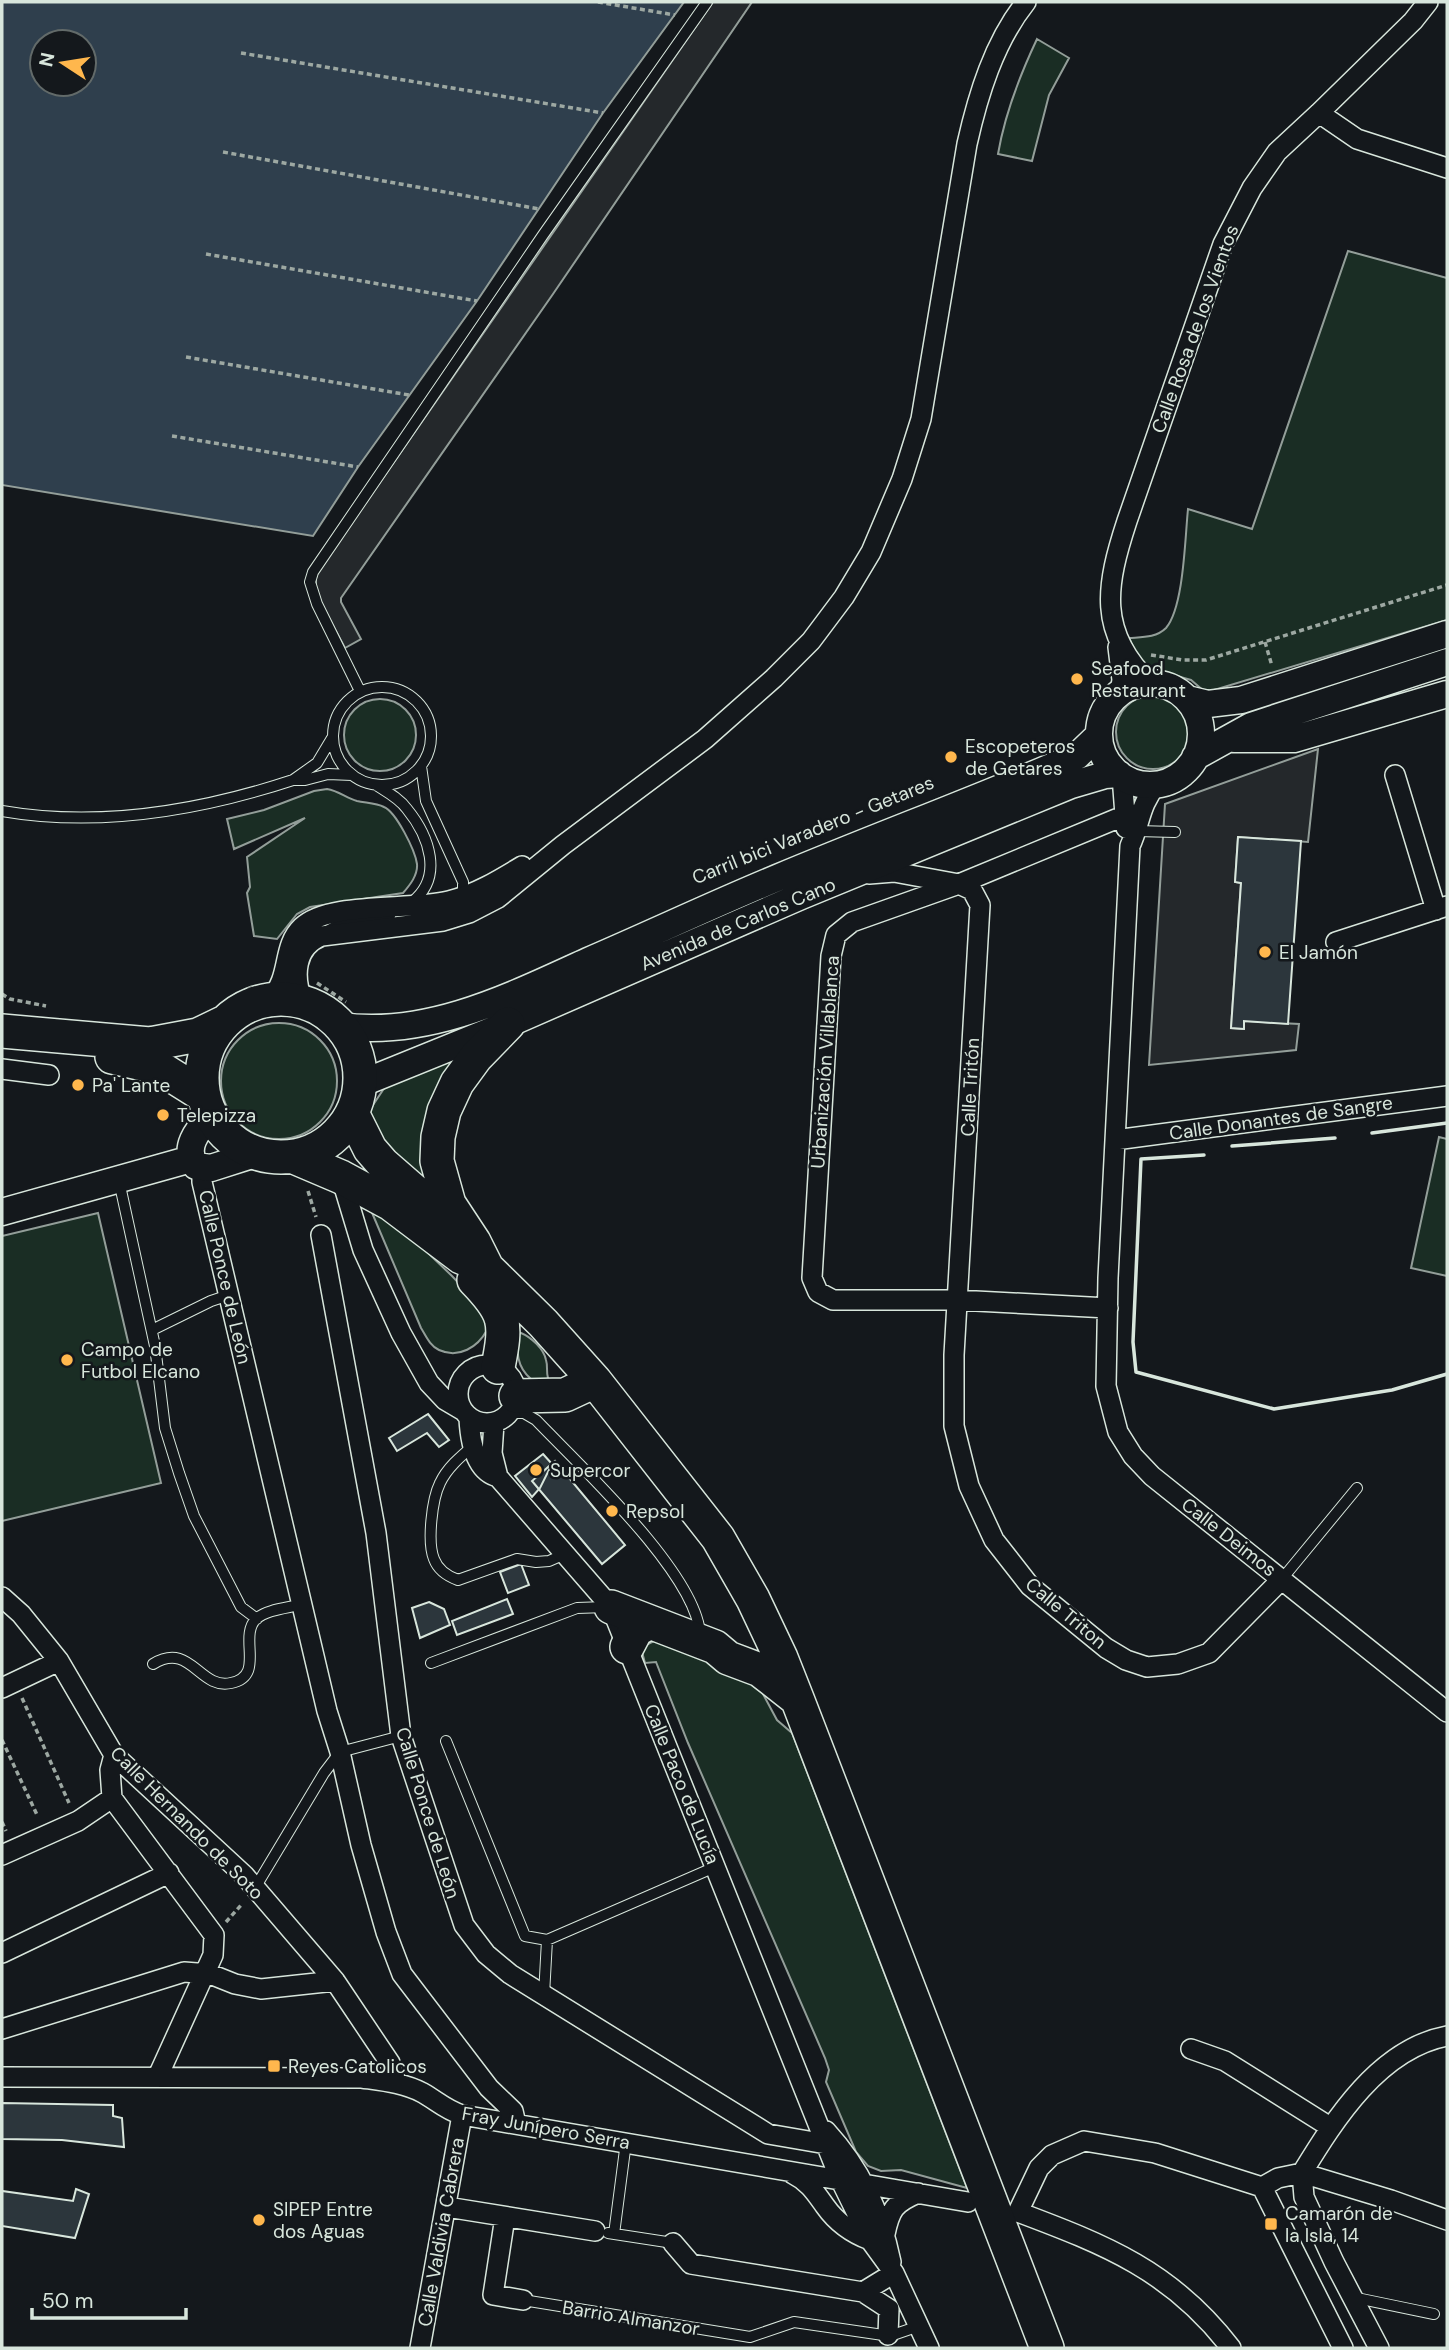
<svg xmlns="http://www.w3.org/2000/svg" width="1449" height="2350" font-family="'DM Sans',sans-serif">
	<rect width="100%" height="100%" fill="#14181c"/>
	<!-- green -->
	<path fill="#1a2d24" stroke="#939e99" stroke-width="2" d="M1037,39l32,19 -20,37 -17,66 -34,-7c7,-41 21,-77 39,-115z
		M1348,251l99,27v342l-233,70 -9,2 -14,-12 -32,-9h-15l-15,-33c13,-1 27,0 37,-10 18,-21 19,-91 22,-119l64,20z
		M1116 732a37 37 0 1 1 74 0a37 37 0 1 1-74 0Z
		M344 735a36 36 0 1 1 72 0a36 36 0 1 1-72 0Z
		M327,789c12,2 19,9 30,12 9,2 19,2 27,6 12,5 31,43 33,57 1,11 -7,21 -14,29l-93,14 -13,7 -20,25 -23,-3 -7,-43 3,-6 -3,-30 58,-39 -71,31 -7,-30 37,-9 50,-19z
		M221 1081a58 58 0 1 1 116 0a58 58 0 1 1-116 0Z
		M461,1057l-24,139 -36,-26 -32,-51 2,-11 14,-21z
		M1439,1137l8,2v137l-36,-8z
		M370,1208l56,43 26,25 30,32 5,22c-9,17 -28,29 -48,20 -9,-4 -13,-14 -18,-22z
		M98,1213l63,270 -159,38v-285z
		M521,1333c10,4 23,16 25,27 2,6 0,11 2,18l-3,2 -14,-1c-15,-13 -14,-27 -13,-45z
		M654,1641l11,2 90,36 22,41 15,13 175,455 -66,-18 -20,1 -13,-5 -12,-14 -30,-70 3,-12 -4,-12 -137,-315 -32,-81 -11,1 -3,-11 4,-7z"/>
	<!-- parking -->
	<path fill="#24282b" stroke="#939e99" stroke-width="2" d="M713,2h39l-199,292 -212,304v4l20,37 -16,9 -23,-43 -6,-18v-9l3,-8z
		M1318,749l-10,93 -70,-5 -3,45 6,1 -10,145 12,1 1,-8 55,3 -3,26 -147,15 16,-261z"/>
	<!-- water -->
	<path fill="#2f3f4d" stroke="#939e99" stroke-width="2" fill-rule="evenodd" d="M2,2h682l-81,111 -126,188 -119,166 -45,69 -311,-51zM42,42h42v42h-42z"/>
	<!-- building -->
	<path fill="#2c363c" stroke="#d8e6dc" stroke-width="2" d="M1238,837l63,4 -13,183 -44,-3v8l-13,-1 10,-145 -6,-1z
		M428,1414l21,26 -10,7 -12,-14 -30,18 -8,-13z
		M543,1454l9,10 -12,24 -8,9 -17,-21z
		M555,1461l70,84 -23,19 -70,-83z
		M521,1564l8,21 -21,8 -8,-21z
		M507,1599l6,15 -56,21 -5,-14z
		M429,1602l15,7 6,16 -30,13 -8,-30z
		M2,2103l111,2v11l9,2 2,29 -62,-7 -60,-1z
		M76,2189l13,5 -14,44 -73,-12v-35l71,10z"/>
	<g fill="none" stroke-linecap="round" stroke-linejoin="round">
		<!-- lane casing -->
		<g stroke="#d8e6dc" stroke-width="12">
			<path id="lane" d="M333 736a49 49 0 1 1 98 0a49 49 0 1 1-98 0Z
				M360,691l-43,-87 -7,-22 3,-10 230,-337 164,-233
				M421,766l5,35 37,81v16
				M293,780l24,-17 15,-25
				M376,785c11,7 23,13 31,24 22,27 37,68 5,93
				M2,811c98,17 197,0 291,-31h12l23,-6 24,1
				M1137,831l38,1
				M327,931l16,-9 47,-6
				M119,1181l36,165 10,82 14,45 15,43 47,91 16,12
				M152,1330l59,-29 18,-6
				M510,1413h14l12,7c43,45 162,155 164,215
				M473,1446c-13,11 -26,22 -33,37 -8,16 -13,59 -6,76 4,11 13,17 24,21l59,-21 19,3 13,-1 16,-7
				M1282,1579l75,-91
				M431,1663l146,-55 29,-1
				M153,1664c38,-23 46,26 78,19 35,-7 7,-46 25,-64 11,-10 33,-11 47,-15
				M446,1741l79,195 22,4
				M255,1888l69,-115 16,-21 61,-16
				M544,1995l3,-55 168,-73
				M608,2233l65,10
				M614,2234l12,-92
				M1352,2297l82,17
				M523,2300l227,37 44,-15 96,14 29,-10"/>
		</g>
		<!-- street casing -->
		<g stroke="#d8e6dc" stroke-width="22">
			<path id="street" d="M1319,113l38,26 90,29
				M1118,647l4,33 -2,12
				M1150,683c-53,-51 -44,-98 -23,-162l96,-277 29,-56 25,-36 42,-39 94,-92 15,-19
				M1395,775l41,135
				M1122,776l4,52
				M1157,784c-18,22 -16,38 -27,62l-22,432 -2,108 12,46 15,24 19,20 295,236
				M869,874l25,-2 65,12 13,6 8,15 -26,450v71l15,60 25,54 36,46 76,62 20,12 21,7 31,-3 31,-11 73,-74
				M1336,942l111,-36
				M270,999c22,-23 11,-52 32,-72 27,-26 109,-16 147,-26 27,-7 50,-21 73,-35
				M303,1002c-10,-25 -9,-55 19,-66l121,-15 26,-8 29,-15 65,-53 142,-106 69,-61 37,-37 33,-44 27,-45 31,-73 19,-60 46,-275c11,-49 27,-102 59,-142
				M2,1069l47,6
				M1115,1140l332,-44
				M202,1169v13l125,529 13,41 21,93 25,87 16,42 87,114 24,23 3,13
				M341,1177l22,73 38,83 28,50 16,17 17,10
				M321,1235l55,298 25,203 63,189 22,29 24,20 258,160 58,10
				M1108,1308l-151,-8h-124l-15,-8 -6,-14 19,-322 5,-21 16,-13 107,-38 157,-65 24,-6
				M458 1394a29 29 0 1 1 58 0a29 29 0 1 1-58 0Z
				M469,1418c1,21 5,53 29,59
				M494,1423l-2,30 6,24 113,130 229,572 30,61 24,33 35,75
				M2,1597l19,17 38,47 55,94 130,120 91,106 55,82 6,19
				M2,1688l57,-27
				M114,1755l-4,15 2,28 102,137 -1,20 -55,121
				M2,1855l76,-34 34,-23
				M2,1953l167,-80
				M2,2029l182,-57 26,2 25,10 26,5 74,-8
				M1191,2049l34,12 105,66
				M2,2077l360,1c21,3 42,5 61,15 14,8 23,17 39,22l506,87
				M826,2131c34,37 55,82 65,131
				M1302,2173c33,-54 77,-124 145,-137
				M1302,2173l2,24 30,65 45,86
				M793,2174c16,8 22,18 32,32 12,17 26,27 45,34
				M1262,2187l16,-9 24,-5 89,27 56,20
				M447,2207l148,24
				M505,2217l-12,78 30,5
				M885,2234c5,-24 9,-31 33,-41
				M673,2243l18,21 172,28 31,-19
				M863,2292l26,17 -1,26
				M420,2348l42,-233
				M1231,2348c-59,-77 -125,-103 -213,-136l21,-44 13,-13 32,-14 71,12 107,34 81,161"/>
		</g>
		<!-- secondary casing -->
		<g stroke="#d8e6dc" stroke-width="29">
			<path id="secondary" d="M1099 734a51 51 0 1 1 102 0a51 51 0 1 1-102 0Z
				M1187,699l21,5 33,-4 206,-66
				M1234,739h60l153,-45
				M1195,757l56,-31 196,-64
				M341,1026c87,12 170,-30 247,-65 63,-27 126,-57 189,-83 100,-42 201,-79 300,-122l22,-21
				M360,1084l148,-60 293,-128 270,-111 34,-10 14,-1
				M211,1115c-13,15 -29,33 -15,51l15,2 44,-14
				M2,1212l189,-53"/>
		</g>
		<!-- highway casing -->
		<g stroke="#d8e6dc" stroke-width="36">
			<path id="highway" d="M202 1078a79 79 0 1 1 158 0a79 79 0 1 1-158 0Z
				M508,1024l-32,33 -19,26 -13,28 -6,26 -1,24 12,43 25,38 13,26 56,55 52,58 123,157 35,61 28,59 17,43 249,647
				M2,1031l148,13 48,-9 25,-12
				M112,1057l48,11 43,27
				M352,1113l18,36 13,15 70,61
				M294,1157l47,20 50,27 70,53 26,11
				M474,1280c32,33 33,42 24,87
				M516,1396l49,-1 30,-14
				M611,1607l104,40 13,11 32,12 37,29
				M627,1647l9,-17 14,-8"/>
		</g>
		<!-- path -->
		<path stroke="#9da8a2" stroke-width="3.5" stroke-dasharray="5 3.5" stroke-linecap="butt" d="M598,2l77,13
			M241,53l362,60
			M223,152l316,57
			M206,254l271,47
			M186,357l223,38
			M172,436l186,31
			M1265,642l7,24
			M1151,655l32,5h23l241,-75
			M1090,715l10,-22
			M317,983l29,19
			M2,994l8,5 36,7
			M233,998l21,-12
			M308,1191l8,26
			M22,1698l47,105
			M2,1740l36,77
			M2,1822l4,9
			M226,1922l16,-18"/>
		<!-- lane -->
		<use href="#lane" stroke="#14181c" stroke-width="10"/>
		<!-- street -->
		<use href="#street" stroke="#14181c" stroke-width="19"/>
		<!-- secondary -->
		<use href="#secondary" stroke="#14181c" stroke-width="26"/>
		<!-- highway -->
		<use href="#highway" stroke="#14181c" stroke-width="33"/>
		<!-- wall -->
		<path stroke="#d8e6dc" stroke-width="3.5" d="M1372,1133l75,-10
			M1232,1146l103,-8
			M1204,1155l-63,4 -8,183 3,30 138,37 118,-19 55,-16"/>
	</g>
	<!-- markers -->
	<g fill="#ffb74d" stroke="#14181c" stroke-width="2.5">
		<circle cx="1077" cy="679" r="7"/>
		<circle cx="951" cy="757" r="7"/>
		<circle cx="1265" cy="952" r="7"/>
		<circle cx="78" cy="1085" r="7"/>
		<circle cx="163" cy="1115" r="7"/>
		<circle cx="67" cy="1360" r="7"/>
		<circle cx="536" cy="1470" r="7"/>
		<circle cx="612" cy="1511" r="7"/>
		<rect x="267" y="2059" width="14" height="14" rx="3.5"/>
		<circle cx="259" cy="2220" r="7"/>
		<rect x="1264" y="2217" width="14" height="14" rx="3.5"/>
	</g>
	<g text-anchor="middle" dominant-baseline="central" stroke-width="5" stroke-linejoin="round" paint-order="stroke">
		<!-- street labels -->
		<g font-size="19" fill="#d8e6dc" stroke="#14181c">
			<text transform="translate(1195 329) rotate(-70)">Calle Rosa de los Vientos</text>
			<text transform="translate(813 830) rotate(-22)">Carril bici Varadero - Getares</text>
			<text transform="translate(738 924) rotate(-23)">Avenida de Carlos Cano</text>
			<text transform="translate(825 1062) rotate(-86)">Urbanización Villablanca</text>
			<text transform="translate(970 1087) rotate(-87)">Calle Tritón</text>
			<text transform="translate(1281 1118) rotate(-8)">Calle Donantes de Sangre</text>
			<text transform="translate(225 1277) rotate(77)">Calle Ponce de León</text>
			<text transform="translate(1229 1537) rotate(38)">Calle Deimos</text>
			<text transform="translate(1066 1613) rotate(40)">Calle Triton</text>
			<text transform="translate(682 1784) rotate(68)">Calle Paco de Lucía</text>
			<text transform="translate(428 1813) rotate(73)">Calle Ponce de León</text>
			<text transform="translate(187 1823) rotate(45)">Calle Hernando de Soto</text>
			<text transform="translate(546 2128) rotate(10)">Fray Junípero Serra</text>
			<text transform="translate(441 2232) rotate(-80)">Calle Valdivia Cabrera</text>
			<text transform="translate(631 2318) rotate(9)">Barrio Almanzor</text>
		</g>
		<!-- poi labels -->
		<g font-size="19" fill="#d8e6dc" stroke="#14181c" text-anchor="start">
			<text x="1091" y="668">Seafood<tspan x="1091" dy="22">Restaurant</tspan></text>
			<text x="965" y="746">Escopeteros<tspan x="965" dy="22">de Getares</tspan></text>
			<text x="1279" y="952">El Jamón</text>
			<text x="92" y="1085">Pa' Lante</text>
			<text x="177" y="1115">Telepizza</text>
			<text x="81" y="1349">Campo de<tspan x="81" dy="22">Futbol Elcano</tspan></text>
			<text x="550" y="1470">Supercor</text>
			<text x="626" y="1511">Repsol</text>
			<text x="288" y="2066">Reyes Catolicos</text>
			<text x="273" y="2209">SIPEP Entre<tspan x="273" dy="22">dos Aguas</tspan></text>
			<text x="1285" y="2213">Camarón de<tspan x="1285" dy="22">la Isla, 14</tspan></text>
		</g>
	</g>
	<!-- border -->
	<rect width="1449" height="2350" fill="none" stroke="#d8e6dc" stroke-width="7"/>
	<!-- north arrow -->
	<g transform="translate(63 63) rotate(282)"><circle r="33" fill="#14181c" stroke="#626a69" stroke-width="2"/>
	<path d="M0-5L12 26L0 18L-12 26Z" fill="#ffb74d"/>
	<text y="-10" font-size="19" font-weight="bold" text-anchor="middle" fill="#d8e6dc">N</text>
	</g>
	<!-- scale -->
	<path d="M32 2308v10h154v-10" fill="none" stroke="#d8e6dc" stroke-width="3.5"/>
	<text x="42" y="2308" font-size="21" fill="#d8e6dc" stroke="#14181c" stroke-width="5" paint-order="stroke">50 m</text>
</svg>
